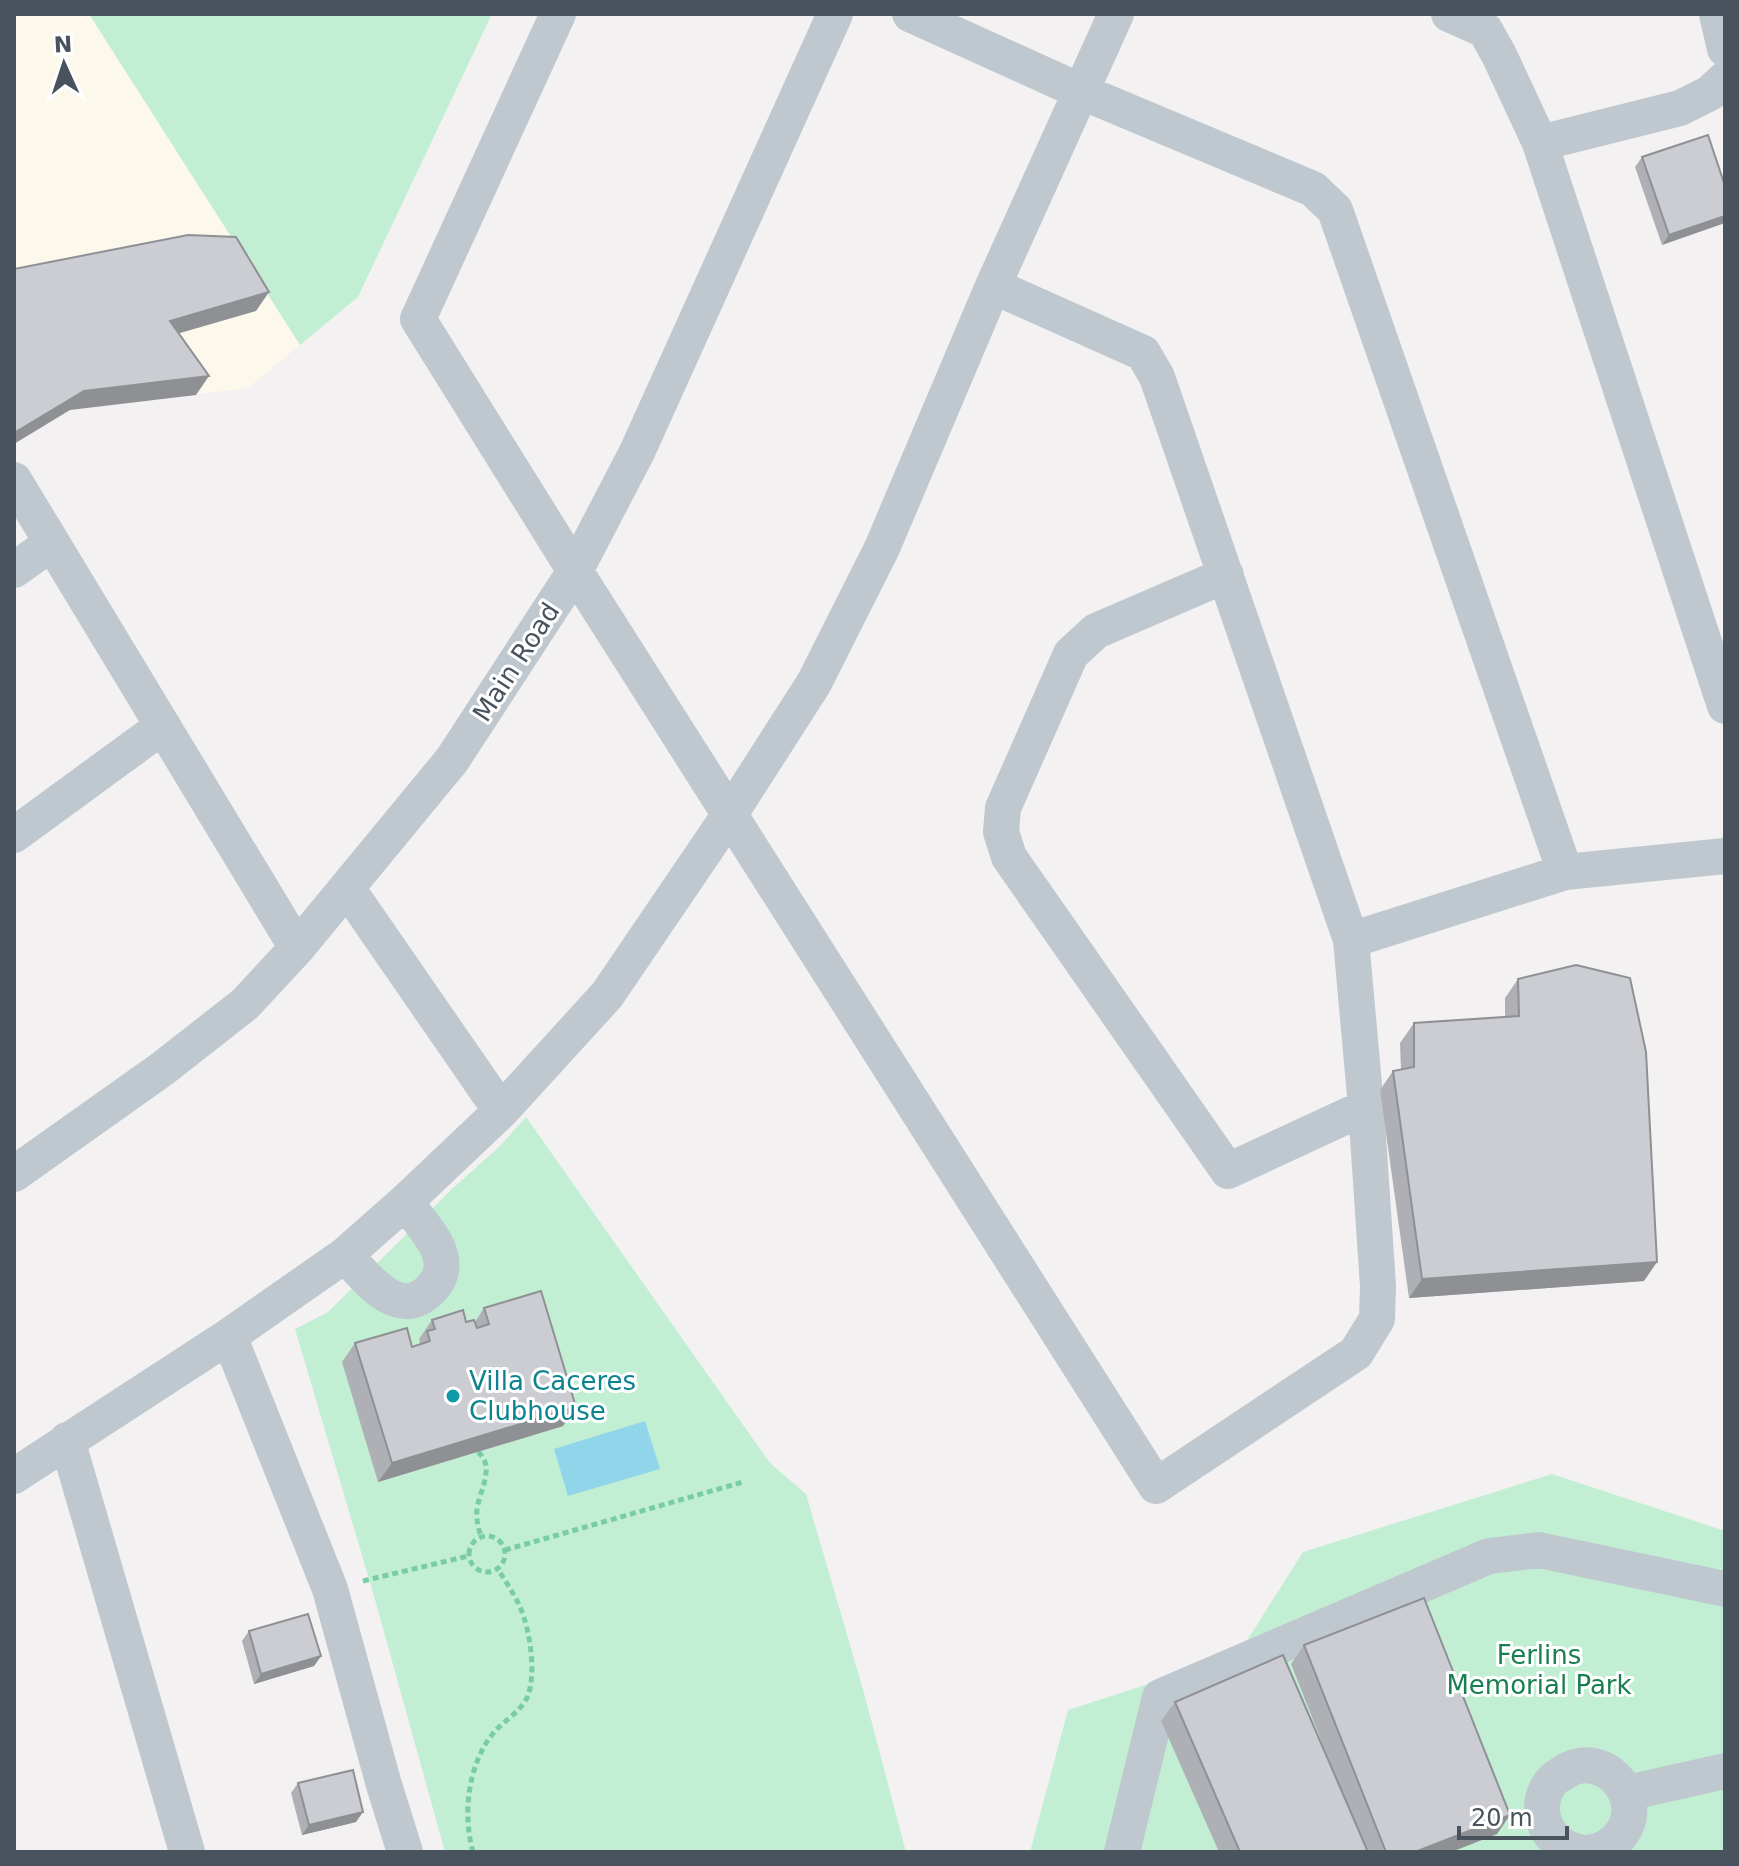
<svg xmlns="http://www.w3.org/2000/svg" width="1739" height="1866" font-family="'DejaVu Sans',sans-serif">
	<rect width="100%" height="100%" fill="#f3f1f1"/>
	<!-- commercial -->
	<path fill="#fcf8ec" d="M14,14h478l-134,283 -110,91 -178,22 -56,34z"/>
	<!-- green -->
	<path fill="#c2efd4" d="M89,14h403l-134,283 -58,48z
		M526,1117l244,346 36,31 58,199 42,159h-461l-71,-256 -79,-267 33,-17 124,-123 48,-43z
		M1552,1474l173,57v321h-695l38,-142 170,-55 65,-103z"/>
	<!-- water -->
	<path fill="#90d5ea" d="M645,1421l15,48 -92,27 -14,-47z"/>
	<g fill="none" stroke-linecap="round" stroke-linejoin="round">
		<!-- path -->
		<path stroke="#7acca6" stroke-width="5" stroke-dasharray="6 4" stroke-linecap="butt" d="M478,1452c18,15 1,39 -1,58 -1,9 1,17 4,26
			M469 1554a18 18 0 1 1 36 0a18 18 0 1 1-36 0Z
			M505,1550l238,-68
			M363,1581l105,-25
			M473,1852c-11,-39 -5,-92 24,-123 10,-10 23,-18 30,-31 10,-23 3,-69 -7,-91 -6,-14 -15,-26 -22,-38"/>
		<!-- minor -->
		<path stroke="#bfc8cf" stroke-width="36" d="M558,14l-140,305 157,252 581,915 200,-133 21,-34 1,-33 -12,-179 -15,-167 -194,-563 -14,-24 -150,-67
			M910,14l172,78 231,97 22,21 230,662
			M1449,14l36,16 14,25 41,88 185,563
			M1717,14l8,35
			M1540,143l140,-35 30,-15 15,-14
			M14,480l283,468
			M14,570l38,-27
			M1226,575l-130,56 -25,23 -68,154 -2,24 8,25 219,314 138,-64
			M14,835l149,-109
			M347,888l154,223
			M1351,940l214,-68 160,-16
			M14,1174l148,-105 83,-65 52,-56 155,-188 123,-189 62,-119 198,-438
			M345,1255c21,22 54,68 86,34 9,-9 13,-22 9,-34 -4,-17 -24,-38 -35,-53
			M229,1336l101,253 54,196 21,67
			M67,1440l120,412
			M14,1476l215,-140 116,-81 60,-53 96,-91 106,-116 123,-181 84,-131 68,-135 111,-262 123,-272
			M1627,1793l98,-22
			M1122,1852l38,-155 329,-141 50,-6 186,39
			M1579,1852c-31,-6 -47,-40 -30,-67 3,-6 9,-9 14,-12 37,-27 85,22 59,60 -6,9 -19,18 -30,19"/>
	</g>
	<!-- wall -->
	<path fill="#afb0b5" d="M1642,157l83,29 -63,59 -27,-78z
		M1518,979l126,302 -235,17 -29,-208 13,-19 8,-1 -1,-27 14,-20 91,-6v-19z
		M484,1308l79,118 -185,56 -36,-120 13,-19 57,4 6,-1 2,-4 -1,-3 13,-19 43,2z
		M249,1631l72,25 -7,10 -60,18 -12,-43z
		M1304,1645l193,189 -46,18h-232l-58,-131 14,-19 159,71 -43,-109z
		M298,1783l58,39 -54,13 -11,-42z"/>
	<!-- shaded-wall -->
	<path fill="#8e9094" d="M1725,216v7l-63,22 7,-10z
		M269,292l-13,19 -100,29 14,-19z
		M209,376l-13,19 -126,15 -56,34v-11l70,-42z
		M1657,1262l-13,19 -235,17 13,-19z
		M576,1407l-13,19 -185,56 14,-19z
		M321,1656l-7,10 -60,18 7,-10z
		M363,1812l-7,10 -54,13 7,-10z
		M1510,1815l-13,19 -46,18h-36z"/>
	<!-- building -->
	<path fill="#cbcdd3" stroke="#8e9094" stroke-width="2" d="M1708,135l17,51v30l-56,19 -27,-78z
		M188,235l48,2 33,55 -99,29 39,55 -125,15 -70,42v-164z
		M1576,965l54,13 16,74 11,210 -235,17 -29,-208 21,-4v-44l105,-7 -1,-37z
		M541,1291l35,116 -184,56 -37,-120 52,-15 5,19 18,-6 -3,-10 8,-2 -3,-9 31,-10 3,12 8,-2 3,8 12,-4 -5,-16z
		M1424,1598l86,217 -95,37h-29l-82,-207z
		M308,1614l13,42 -60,18 -12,-43z
		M1283,1655l85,197h-128l-65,-150z
		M353,1770l10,42 -54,13 -11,-42z"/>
	<!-- markers -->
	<circle fill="#0f9aa8" stroke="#fff" stroke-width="3" cx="453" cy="1396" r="8"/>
	<g text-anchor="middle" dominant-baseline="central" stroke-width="6" stroke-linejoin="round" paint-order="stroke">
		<!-- street labels -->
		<g font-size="26" fill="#49535e" stroke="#fff">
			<text transform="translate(516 662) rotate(-57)">Main Road</text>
		</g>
		<!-- culture labels -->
		<g font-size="26" fill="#0d838f" stroke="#fff" text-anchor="start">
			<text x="469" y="1381">Villa Caceres<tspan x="469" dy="30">Clubhouse</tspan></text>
		</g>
		<!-- park labels -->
		<g font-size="26" fill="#1a7f50" stroke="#fff">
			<text x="1539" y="1655">Ferlins<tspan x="1539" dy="30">Memorial Park</tspan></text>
		</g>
	</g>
	<!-- border -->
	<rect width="1739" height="1866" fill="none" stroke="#49535e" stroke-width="32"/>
	<!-- north arrow -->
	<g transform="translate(64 64) rotate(357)" stroke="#ffffff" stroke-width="6" paint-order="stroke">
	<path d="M0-6L14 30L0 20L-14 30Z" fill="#49535e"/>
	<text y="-12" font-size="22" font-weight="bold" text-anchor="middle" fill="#49535e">N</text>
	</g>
	<!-- scale -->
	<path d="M1459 1826v12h108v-12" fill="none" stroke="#49535e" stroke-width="4"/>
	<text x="1471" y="1826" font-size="24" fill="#49535e" stroke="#ffffff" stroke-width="6" paint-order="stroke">20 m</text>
</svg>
